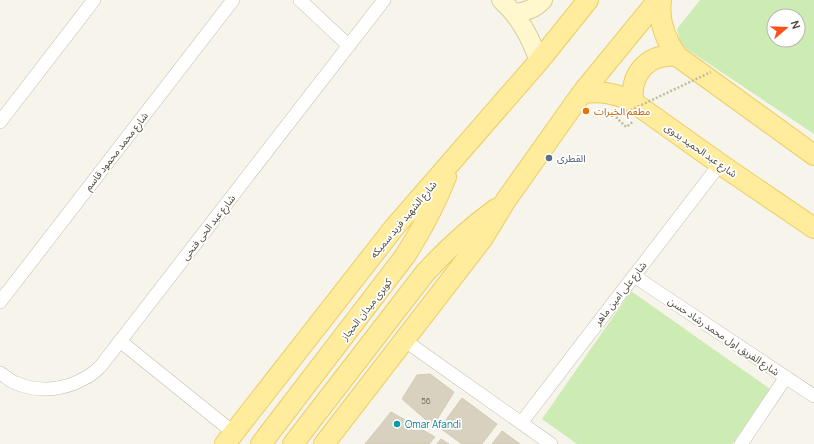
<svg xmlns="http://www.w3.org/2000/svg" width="814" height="444" font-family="Manrope,'Noto Sans Arabic',sans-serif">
	<rect width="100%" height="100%" fill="#f6f4eb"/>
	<!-- green -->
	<path fill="#cdecb3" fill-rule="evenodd" d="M700,0h114v134l-133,-89 -4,-16zM774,16h24v24h-24z
		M631,291l139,98 -38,55h-155l-35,-25z"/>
	<!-- building -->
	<path fill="#d9d1c0" stroke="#d4cab3" d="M430,374l24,18 -21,34 -31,-27 15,-24z
		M462,398l35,26 -15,20h-20l-22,-16z
		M391,412l44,25 -6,7h-64z
		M502,431l18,13h-28z
		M441,439l8,5h-12z"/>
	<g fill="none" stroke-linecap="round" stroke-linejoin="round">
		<!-- street casing -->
		<g stroke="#c3bdad" stroke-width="14">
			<path id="street" d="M300,0l49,46
				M0,122l94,-122
				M634,276l180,120
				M0,302l233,-302
				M404,340l147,104
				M120,341l114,92
				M0,373c5,3 10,8 16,10 22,10 49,7 69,-5 6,-2 10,-7 15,-11l284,-367
				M521,423l199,-259
				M741,444l45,-67"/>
		</g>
		<!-- secondary casing -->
		<g stroke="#d8cd99" stroke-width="20">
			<path id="secondary" d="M501,0c19,17 29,37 38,61
				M514,13c12,-1 21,-4 29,-13"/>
		</g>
		<!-- primary casing -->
		<g stroke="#ebce65" stroke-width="22">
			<path id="primary" d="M661,0c-3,21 4,39 16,56l137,99
				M582,93c19,-2 34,0 51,9l87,62 94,64
				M633,102c-3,-29 15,-49 44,-46
				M225,444l168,-215 146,-168 49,-61
				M261,444l144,-188c16,-25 30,-51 41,-79
				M293,444l132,-171c22,-24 45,-45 71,-64
				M324,444l159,-206 21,-35 78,-110 76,-93"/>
		</g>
		<!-- path -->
		<path stroke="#c5bb9d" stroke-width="2.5" stroke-dasharray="2 2" stroke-linecap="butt" d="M616,117l10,10 8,-6"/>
		<!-- street -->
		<use href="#street" stroke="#fff" stroke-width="13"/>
		<!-- secondary -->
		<use href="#secondary" stroke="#fff7cd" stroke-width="18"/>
		<!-- primary -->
		<use href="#primary" stroke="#ffec9c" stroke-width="20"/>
		<!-- path-bridge -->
		<path stroke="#c5bb9d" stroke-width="2.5" stroke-dasharray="2 2" stroke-linecap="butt" d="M616,117l95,-45"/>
	</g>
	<!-- markers -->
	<circle fill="#e8710a" stroke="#fff" stroke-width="1.5" cx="586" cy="111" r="4"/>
	<circle fill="#5c6f8a" stroke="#fff" stroke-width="1.5" cx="549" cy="158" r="4"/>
	<circle fill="#0f9aa8" stroke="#fff" stroke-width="1.5" cx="397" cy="424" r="4"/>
	<g text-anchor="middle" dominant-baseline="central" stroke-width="3.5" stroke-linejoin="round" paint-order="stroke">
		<!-- number labels -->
		<g font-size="8" fill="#6e695a">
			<text x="426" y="400">56</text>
		</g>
		<!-- food labels -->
		<g font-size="10" fill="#c56008" stroke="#fff" text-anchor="start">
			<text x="594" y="111">مطعم الخيرات</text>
		</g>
		<!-- street labels -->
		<g font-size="10" fill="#4b4638" stroke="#fff">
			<text transform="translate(701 150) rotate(35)">شارع عبد الحميد بدوى</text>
			<text transform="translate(116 151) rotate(-52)">شارع محمد محمود قاسم</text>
			<text transform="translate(403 219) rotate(-50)">شارع الشهيد فريد سميكه</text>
			<text transform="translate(208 227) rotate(-52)">شارع عبد الحى فتحى</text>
			<text transform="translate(620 293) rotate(-52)">شارع على امين ماهر</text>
			<text transform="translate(366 309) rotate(-52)">كوبرى ميدان الحجاز</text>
			<text transform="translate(724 336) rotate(34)">شارع الفريق اول محمد رشاد حسن</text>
		</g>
		<!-- service labels -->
		<g font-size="10" fill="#4e5e75" stroke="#fff" text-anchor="start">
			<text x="557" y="158">القطرى</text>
		</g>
		<!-- culture labels -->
		<g font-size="10" fill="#0d838f" stroke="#fff" text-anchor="start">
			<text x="405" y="424">Omar Afandi</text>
		</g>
	</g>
	<!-- north arrow -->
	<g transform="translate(786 28) rotate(71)"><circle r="19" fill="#ffffff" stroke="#b7b5af"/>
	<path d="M0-3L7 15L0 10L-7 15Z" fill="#ff511a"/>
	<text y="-6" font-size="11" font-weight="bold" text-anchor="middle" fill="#4b4638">N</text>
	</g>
</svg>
